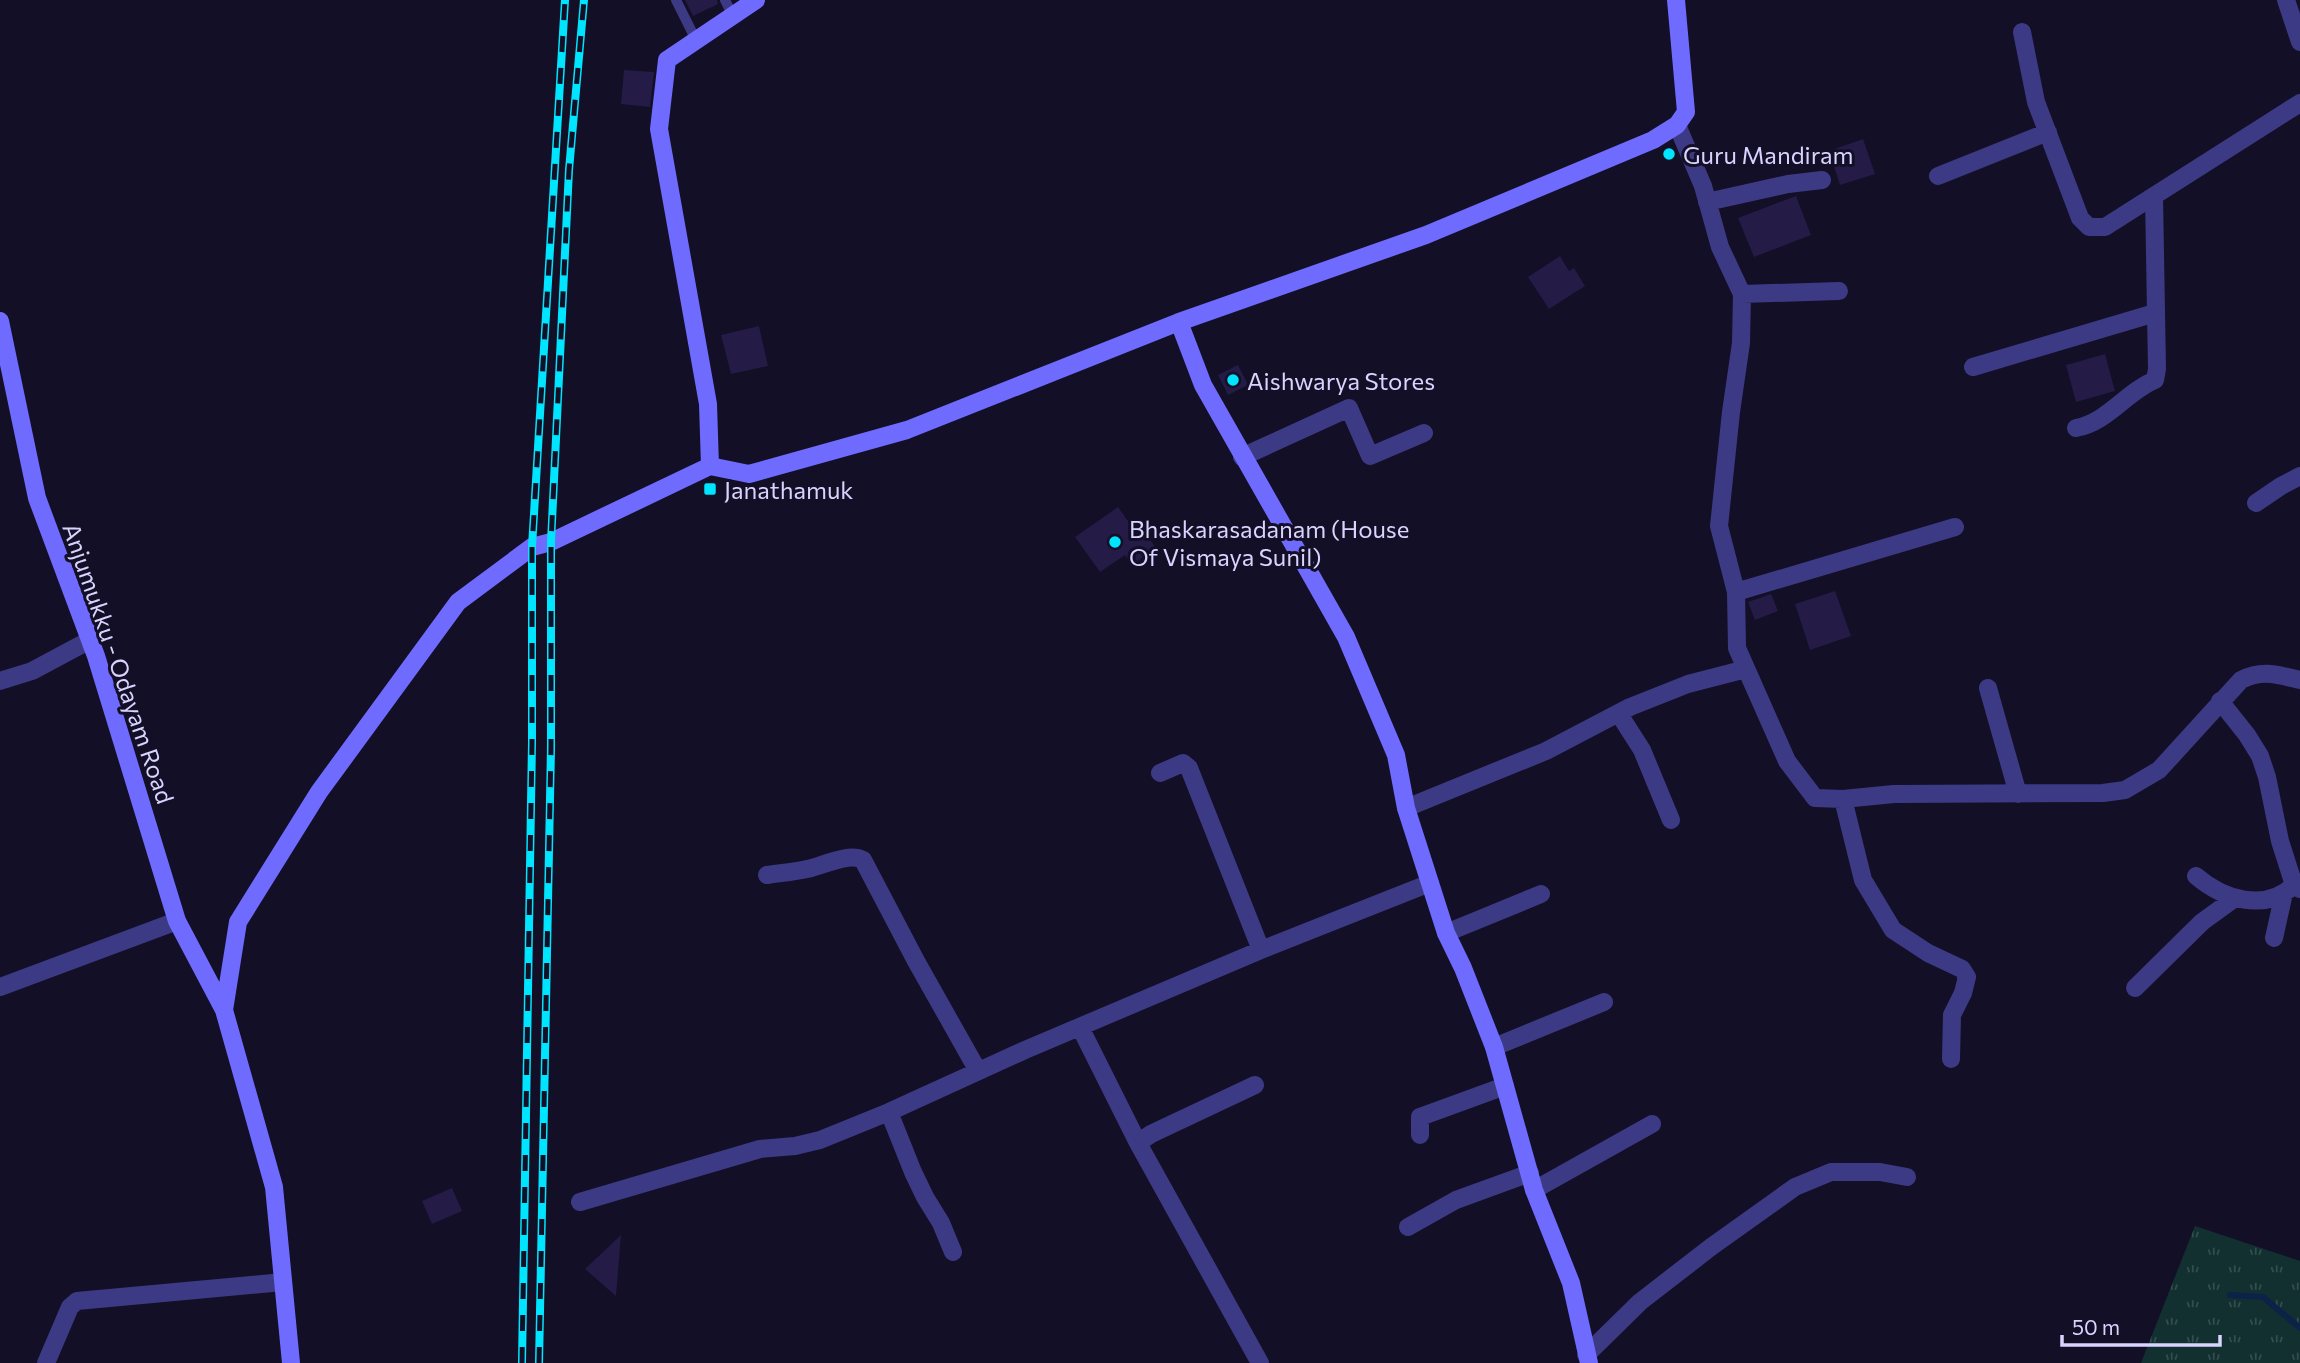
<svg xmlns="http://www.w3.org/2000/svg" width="2300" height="1363" font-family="Commissioner,sans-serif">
	<defs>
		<pattern id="grass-tufts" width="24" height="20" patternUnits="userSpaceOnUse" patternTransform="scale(1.75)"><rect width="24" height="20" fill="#12302f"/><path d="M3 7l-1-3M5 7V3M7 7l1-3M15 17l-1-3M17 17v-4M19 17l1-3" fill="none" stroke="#344d4e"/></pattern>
	</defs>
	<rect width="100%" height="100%" fill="#130f26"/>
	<!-- grass -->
	<path fill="url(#grass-tufts)" d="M2195,1226l105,35v102h-159z"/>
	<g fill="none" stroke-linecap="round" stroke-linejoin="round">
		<!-- stream -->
		<path stroke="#0c2248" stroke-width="6" d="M2230,1295l33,2 37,31"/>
	</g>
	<!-- building -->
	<path fill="#241b47" d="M685,0h32l1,4 -25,12z
		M624,70l30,2 -4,35 -29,-3z
		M1863,139l12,35 -35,11 -11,-34z
		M1796,196l15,39 -57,22 -16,-39z
		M1560,256l9,15 5,-3 11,18 -36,23 -21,-32z
		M759,326l9,40 -37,8 -10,-39z
		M2105,354l10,37 -39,11 -10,-37z
		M1238,365l10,20 -20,10 -10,-20z
		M1118,507l17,24 6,-4 15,21 -24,17 -7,-10 -25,17 -25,-35z
		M1835,591l16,45 -41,14 -15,-46z
		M1771,594l7,17 -23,9 -7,-18z
		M452,1188l10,23 -30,13 -10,-23z
		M621,1235l-5,61 -31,-27z"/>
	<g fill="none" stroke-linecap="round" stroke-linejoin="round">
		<!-- lane -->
		<path stroke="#3d3a85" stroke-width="10" d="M676,0l20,40
			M725,0l8,16"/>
		<!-- street -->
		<path stroke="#3d3a85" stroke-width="18" d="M2286,0l14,42
			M2022,32l14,70 44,116 9,9h16l195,-124
			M1677,125l26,61 17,61 22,47 -1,49 -10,69 -12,114 17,66 1,56 50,113 28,37 28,1 20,81 30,50 35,23 34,16 5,8 -4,16 -11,22 -1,44
			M1938,176l110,-44
			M1707,202l81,-18 34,-4
			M1742,294l97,-3
			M1973,367l182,-54
			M2076,428c32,-6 50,-36 79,-48l2,-11 -3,-173
			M1242,457l107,-49 21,48 54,-23
			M2256,503l25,-17 19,-10
			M1736,592l219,-65
			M0,681l32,-10 58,-31
			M1988,688l30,106
			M2220,701l27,34 13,21 7,21 13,64 14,44 6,4
			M1619,714l23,36 29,70
			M1160,773l23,-10 6,5 72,182
			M1843,799l51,-5 209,-1 22,-3 34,-20 82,-90c22,-11 37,-5 59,0
			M1406,808l140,-57 84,-44 58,-23 58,-15
			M767,875c13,-2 27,-3 40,-6 16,-3 41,-17 56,-9l53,101 62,110
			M2196,876c27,23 69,37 98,9
			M1446,933l95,-39
			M2274,938l10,-45
			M0,987l177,-66
			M2135,988l67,-66 33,-24
			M1080,1027l58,116 122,220
			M1494,1047l110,-45
			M889,1112l24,60 12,25 16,26 12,29
			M1420,1135v-18l85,-31
			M1138,1143l13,-9 104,-49
			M1534,1190l118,-66
			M580,1202l180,-53 35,-3 25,-6 69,-28 136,-62 236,-100 169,-67
			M1408,1227l48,-27 74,-27
			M1586,1355l54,-53 71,-55 84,-60 36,-15h49l27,5
			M46,1363l24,-56 7,-6 206,-19"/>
		<!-- secondary -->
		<path stroke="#6f6bff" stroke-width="18" d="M0,321l37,177 59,158 81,265 47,89
			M1179,322l24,63 143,252 50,118 10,53 40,125 17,35 31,79 40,143 37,93 18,80
			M710,466l39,8 158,-44 272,-108 247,-87 227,-95 24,-15 9,-13 -10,-112
			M291,1363l-17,-176 -50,-177 14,-88 81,-130 139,-190 74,-55 19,-5 159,-76 -2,-62 -49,-275 8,-69 89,-60"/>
		<!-- rail casing -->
		<g stroke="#00e5ff" stroke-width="8">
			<path id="rail" d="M522,1363l10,-621v-195l33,-547
				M539,1363l12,-615v-206l18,-372 15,-170"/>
		</g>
		<!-- rail -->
		<use href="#rail" stroke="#130f26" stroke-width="5" stroke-dasharray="16" stroke-linecap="butt"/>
	</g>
	<!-- markers -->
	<g fill="#00e5ff" stroke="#130f26" stroke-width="2.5">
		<circle cx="1669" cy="154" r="7"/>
		<circle cx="1233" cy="380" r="7"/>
		<rect x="703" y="482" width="14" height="14" rx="3.5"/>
		<circle cx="1115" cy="542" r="7"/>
	</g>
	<g text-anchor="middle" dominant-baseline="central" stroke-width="6" stroke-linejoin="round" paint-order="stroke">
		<!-- poi labels -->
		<g font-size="24" fill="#d9d4ff" stroke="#130f26" text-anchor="start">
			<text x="1683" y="154">Guru Mandiram</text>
			<text x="1247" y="380">Aishwarya Stores</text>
			<text x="724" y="489">Janathamuk</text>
			<text x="1129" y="528">Bhaskarasadanam (House<tspan x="1129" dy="28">Of Vismaya Sunil)</tspan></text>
		</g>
		<!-- street labels -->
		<g font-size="24" fill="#d9d4ff" stroke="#130f26">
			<text transform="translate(119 663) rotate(71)">Anjumukku - Odayam Road</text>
		</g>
	</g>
	<!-- scale -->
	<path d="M2062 1335v10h158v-10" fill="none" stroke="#d9d4ff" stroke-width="3.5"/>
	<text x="2072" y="1335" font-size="21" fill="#d9d4ff" stroke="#130f26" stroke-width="5" paint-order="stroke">50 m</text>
</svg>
